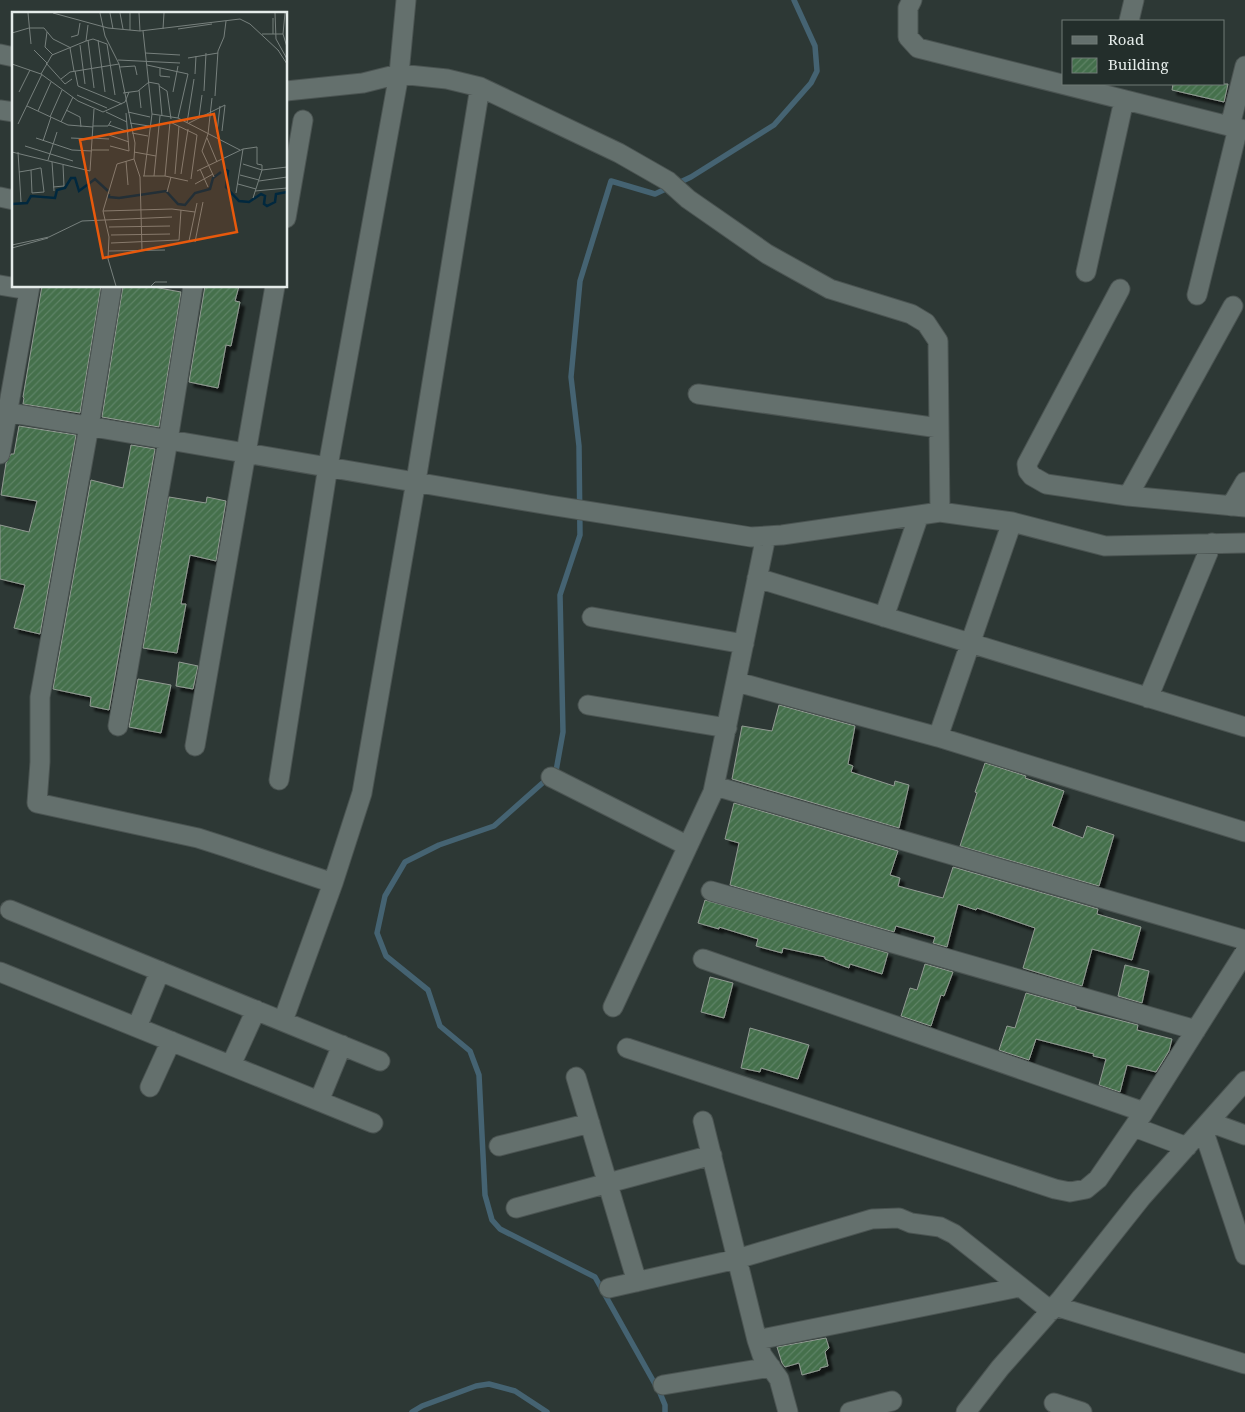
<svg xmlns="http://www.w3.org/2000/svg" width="1245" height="1412" font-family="'Noto Serif',serif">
	<defs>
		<pattern id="building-hatch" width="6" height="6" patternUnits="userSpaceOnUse" patternTransform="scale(1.25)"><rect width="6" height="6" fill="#446f4c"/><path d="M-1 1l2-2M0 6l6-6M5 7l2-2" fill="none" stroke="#5f8466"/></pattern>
		<filter id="shadow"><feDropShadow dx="4.5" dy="4.5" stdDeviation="1" flood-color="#0009"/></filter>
	</defs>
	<rect width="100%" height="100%" fill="#2d3835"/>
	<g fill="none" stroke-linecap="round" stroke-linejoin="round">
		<!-- stream -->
		<path stroke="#456372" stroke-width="5.5" d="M412,1412l10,-6 54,-20 13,-2 26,7 32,21
			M665,1412v-7l-5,-12 -65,-116 -95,-48 -8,-9 -7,-25 -6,-120 -9,-24 -30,-25 -12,-36 -42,-34 -9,-23 8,-37 20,-34 34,-17 55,-19 62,-55 7,-39 -3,-137 20,-60 -1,-89 -8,-69 9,-96 31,-100 44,13 36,-17 83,-52 37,-42 6,-12 -2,-25 -21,-46"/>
	</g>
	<!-- building -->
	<path fill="url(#building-hatch)" stroke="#929b93" filter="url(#shadow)" d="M1173,84h55l-4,18 -52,-12z
		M42,286h59l-21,127 -57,-9 1,-6 -1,-1z
		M123,286h25l33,6 -22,135 -57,-10z
		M205,286h34l-4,15 5,1 -9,44 -5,-1 -8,43 -29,-6z
		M19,426l57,9 -36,199 -26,-6 11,-43 -25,-6v-54l29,7 8,-31 -36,-6 5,-32 5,-9h3z
		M131,445l24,4 -46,261 -19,-4 1,-9 -38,-8 38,-209 32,8z
		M169,497l37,6 1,-6 19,4 -10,60 -26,-6 -9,49h5l-9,49 -34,-5z
		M179,662l19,4 -5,23 -17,-3z
		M138,679l33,6 -10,48 -32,-6z
		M779,705l76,21 -7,38 5,2 -2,6 43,14 1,-5 14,4 -10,43 -167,-49 10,-53 30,5z
		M985,763l41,13 -1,2 39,13 -12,35 31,12 4,-12 27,9 -15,51 -139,-40 17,-53 -2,-1z
		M734,803l164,48 -8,24 10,3 -2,8 45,12 10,-31 145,42 -1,5 44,13 -9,33 -40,-11 -10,37 -59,-18 12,-40 -58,-20 -1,2 -18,-6 -11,43 -14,-4 2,-6 -39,-11 -2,6 -164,-47 9,-42 -14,-4z
		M705,900l183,53 -6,21 -32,-10 -1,4 -24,-9v-2l-42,-9 -1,5 -26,-7 2,-7 -39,-12v2l-21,-6z
		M925,964l28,8 -9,24 -3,-1 -10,31 -30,-10 9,-28 7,2z
		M1125,965l24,6 -7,32 -24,-7z
		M710,977l23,6 -9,35 -23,-6z
		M1026,993l50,14v2l62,16 -1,5 35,9 -3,12 -13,21 -29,-7 -7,27 -21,-7 7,-26 -13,-3 1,-2 -58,-15 -7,21 -30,-10 8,-24 8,2z
		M750,1028l59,17 -11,34 -37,-11 -1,4 -19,-4z
		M826,1338l3,10 -4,4 3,14 -8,2v2l-18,5 -3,-12 -14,4 -3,-4 -5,-16z"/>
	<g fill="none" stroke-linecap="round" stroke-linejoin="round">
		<!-- street casing -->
		<g stroke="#4b5452" stroke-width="21">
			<path id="street" d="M912,0l-4,8v29l10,11 327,82
				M1129,21l5,-21
				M0,54l14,3
				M286,91l77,-8 36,-9 48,5 33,8 139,66 49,28 20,18 79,55 63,35 81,25 15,9 12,18 2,171
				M0,110l14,2
				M1230,126l15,-60
				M0,197l14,3
				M286,218l17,-98
				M1086,272l38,-172
				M0,285l29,5
				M112,286l-23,140 -49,271v65l-3,41 161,35 28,9 107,36
				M1120,289l-93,175 1,7 4,5 14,8 82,12 117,11
				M1197,295l41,-167
				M698,394l241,34
				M6,412l543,93 202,32 31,-2 158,-23 72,10 93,24 140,-3
				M0,454l30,-168
				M1128,496l105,-190
				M1231,506l14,-24
				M757,578l488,149
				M592,617l152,27
				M884,617l35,-102
				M737,682l201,55 307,95
				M1148,698l64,-155
				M588,705l139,23
				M118,726l50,-286 25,-154
				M938,737l74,-215
				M195,746l80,-460
				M551,777l137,69
				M279,780l49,-314 71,-392 7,-74
				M715,786l530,154
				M711,891l485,139
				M10,910l370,151
				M703,959l441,153
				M0,972l373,151
				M613,1007l100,-215 53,-256
				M283,1021l50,-138 29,-90 54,-312 64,-394
				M137,1027l23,-56
				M627,1048l428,141 15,3 16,-3 12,-10 46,-67 101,-160
				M231,1065l25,-55
				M576,1077l61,205
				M150,1087l21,-46
				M319,1101l23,-56
				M703,1121l54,219 5,15 17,24 9,33
				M1209,1122l36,13
				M1134,1127l53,20
				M1203,1129l42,126
				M499,1146l91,-23
				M516,1208l196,-53
				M609,1288l128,-29 135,-40 27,-1 12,5 29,4 14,7 97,77
				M1055,1306l190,58
				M757,1340l263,-53
				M663,1385l108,-18
				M1054,1403l28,9
				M850,1412l42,-11
				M966,1412l34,-44 61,-69 80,-101 104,-117"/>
		</g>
		<!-- street -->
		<use href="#street" stroke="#64706d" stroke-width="19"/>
	</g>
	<!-- overview -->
	<g transform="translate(12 12)">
		<rect width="275" height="275" fill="#2d3835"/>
		<path fill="none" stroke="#01283e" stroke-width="2.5" d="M212,157l4,2 -2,16 13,14 10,1 12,-8 4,2 -1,8 3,2 8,-4 1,-8 11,-2M97,182v3l10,1 47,-7 12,13 7,1 10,-12 15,-4 3,-11 8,-6M0,192l15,-1 4,-7 24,2 2,-8 8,-2 6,-10h4l4,13 16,-12 13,12"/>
		<path fill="none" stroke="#77807d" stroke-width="1" d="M16,1l3,31M41,1l55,15 32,3 100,-12 10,5 29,27M88,1l5,23 14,28 16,79 -1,16 6,18 2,73M98,1l3,16M108,1l3,16M118,1v17M127,1l1,18M263,1l1,26 11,20M273,1l-2,21 4,13M18,16h14l9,11 18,9M151,17l1,-16M166,17l34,-5M131,19l9,83M35,20l-2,15 8,8M0,21l17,-5M250,22h21M261,22v-16M59,25l7,-2 2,-12M76,28l6,48M86,28l7,52M74,29l7,-2 14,5 8,51M68,33l5,39M58,36l4,23M22,38l13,13M266,38l9,14M133,41l35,2M176,46l30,-5M106,48l62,3M34,51l19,21 7,-5M0,52l29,10 37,27 25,11 22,-10 4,-10M135,53l41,9 -10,44M108,55l15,-1 2,9M148,56v8l10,1M63,59l3,15 44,18M29,62l11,-19 34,-14 2,-16M183,62l1,-18M49,67l9,-7 49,-8M136,70l11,2 3,32M147,74l8,5 4,28M127,78l2,18M192,79l2,-38M7,80l11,-22M161,80l5,-26M111,81l15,-2 11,-9M65,83l30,13M203,84l3,-45 6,-14 2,-16M15,94l41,19 25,2M54,98l14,7 1,10M26,99l13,-29M94,100l21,10M116,100l22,5M38,105l12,-27M187,105l3,-22M49,110l12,-25M158,110l27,13 -6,44M118,111l19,3M175,111l7,-44M177,111l36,-18 -3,26M6,112l24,-50M97,113l20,7M81,114h15l3,-5M205,120l3,-26M120,121l16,3M196,122l-6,17 12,26M196,122l4,-36M97,123l20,7M24,126l36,12 20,1M59,126l21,1M80,126l17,1M195,126l10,24M31,129l8,-24M13,134l48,15M98,134l19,5 -3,-38M231,137l14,-2v17l5,1v5M80,138h17M0,140l78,19 4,-62M6,140l3,50M122,140l22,4M36,148l9,-28M114,149l2,24M40,150l2,29M231,152l19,6 25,-3M188,157l8,18M185,159l46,-22 -7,44M7,160l12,-2 9,-2h1l3,24 -12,1 -1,-23M163,162l4,-48M169,162l7,-45M228,163l19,5M131,164h22l23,5M132,164l8,-62 26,4 62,32M142,164l6,-60M153,164l5,-54M247,169l28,-4M183,172l18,-10M226,172l18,5M41,175l11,-1 -1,-21M243,179l32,-3M155,180l4,-15M241,186l9,-28M91,199l69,-2 23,3M97,215l61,-1M99,223l59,-1M37,225l33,-16 90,-4M177,229l8,-38M183,230l8,-40M99,231l68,-3 2,-30M0,233l37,-8M0,236l36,-10M97,239l56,-1M104,274l-8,-27 1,-22 -6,-26 14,-47 17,-5M139,274l4,-4h12"/>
		<path fill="#e8590c" fill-opacity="0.15" stroke="#e8590c" stroke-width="2.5" d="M202,102l23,118 -134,26 -23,-118z"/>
		<rect width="275" height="275" fill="none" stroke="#e5ecea" stroke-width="2.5"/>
	</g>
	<!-- legend -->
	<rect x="1062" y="20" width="162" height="65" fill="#232e2b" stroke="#717a77"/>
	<rect x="1072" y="36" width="25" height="8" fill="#64706d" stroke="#717a77"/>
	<text x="1108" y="45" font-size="15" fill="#e5ecea">Road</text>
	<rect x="1072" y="58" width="25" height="15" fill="url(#building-hatch)" stroke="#717a77"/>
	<text x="1108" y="70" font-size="15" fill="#e5ecea">Building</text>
</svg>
